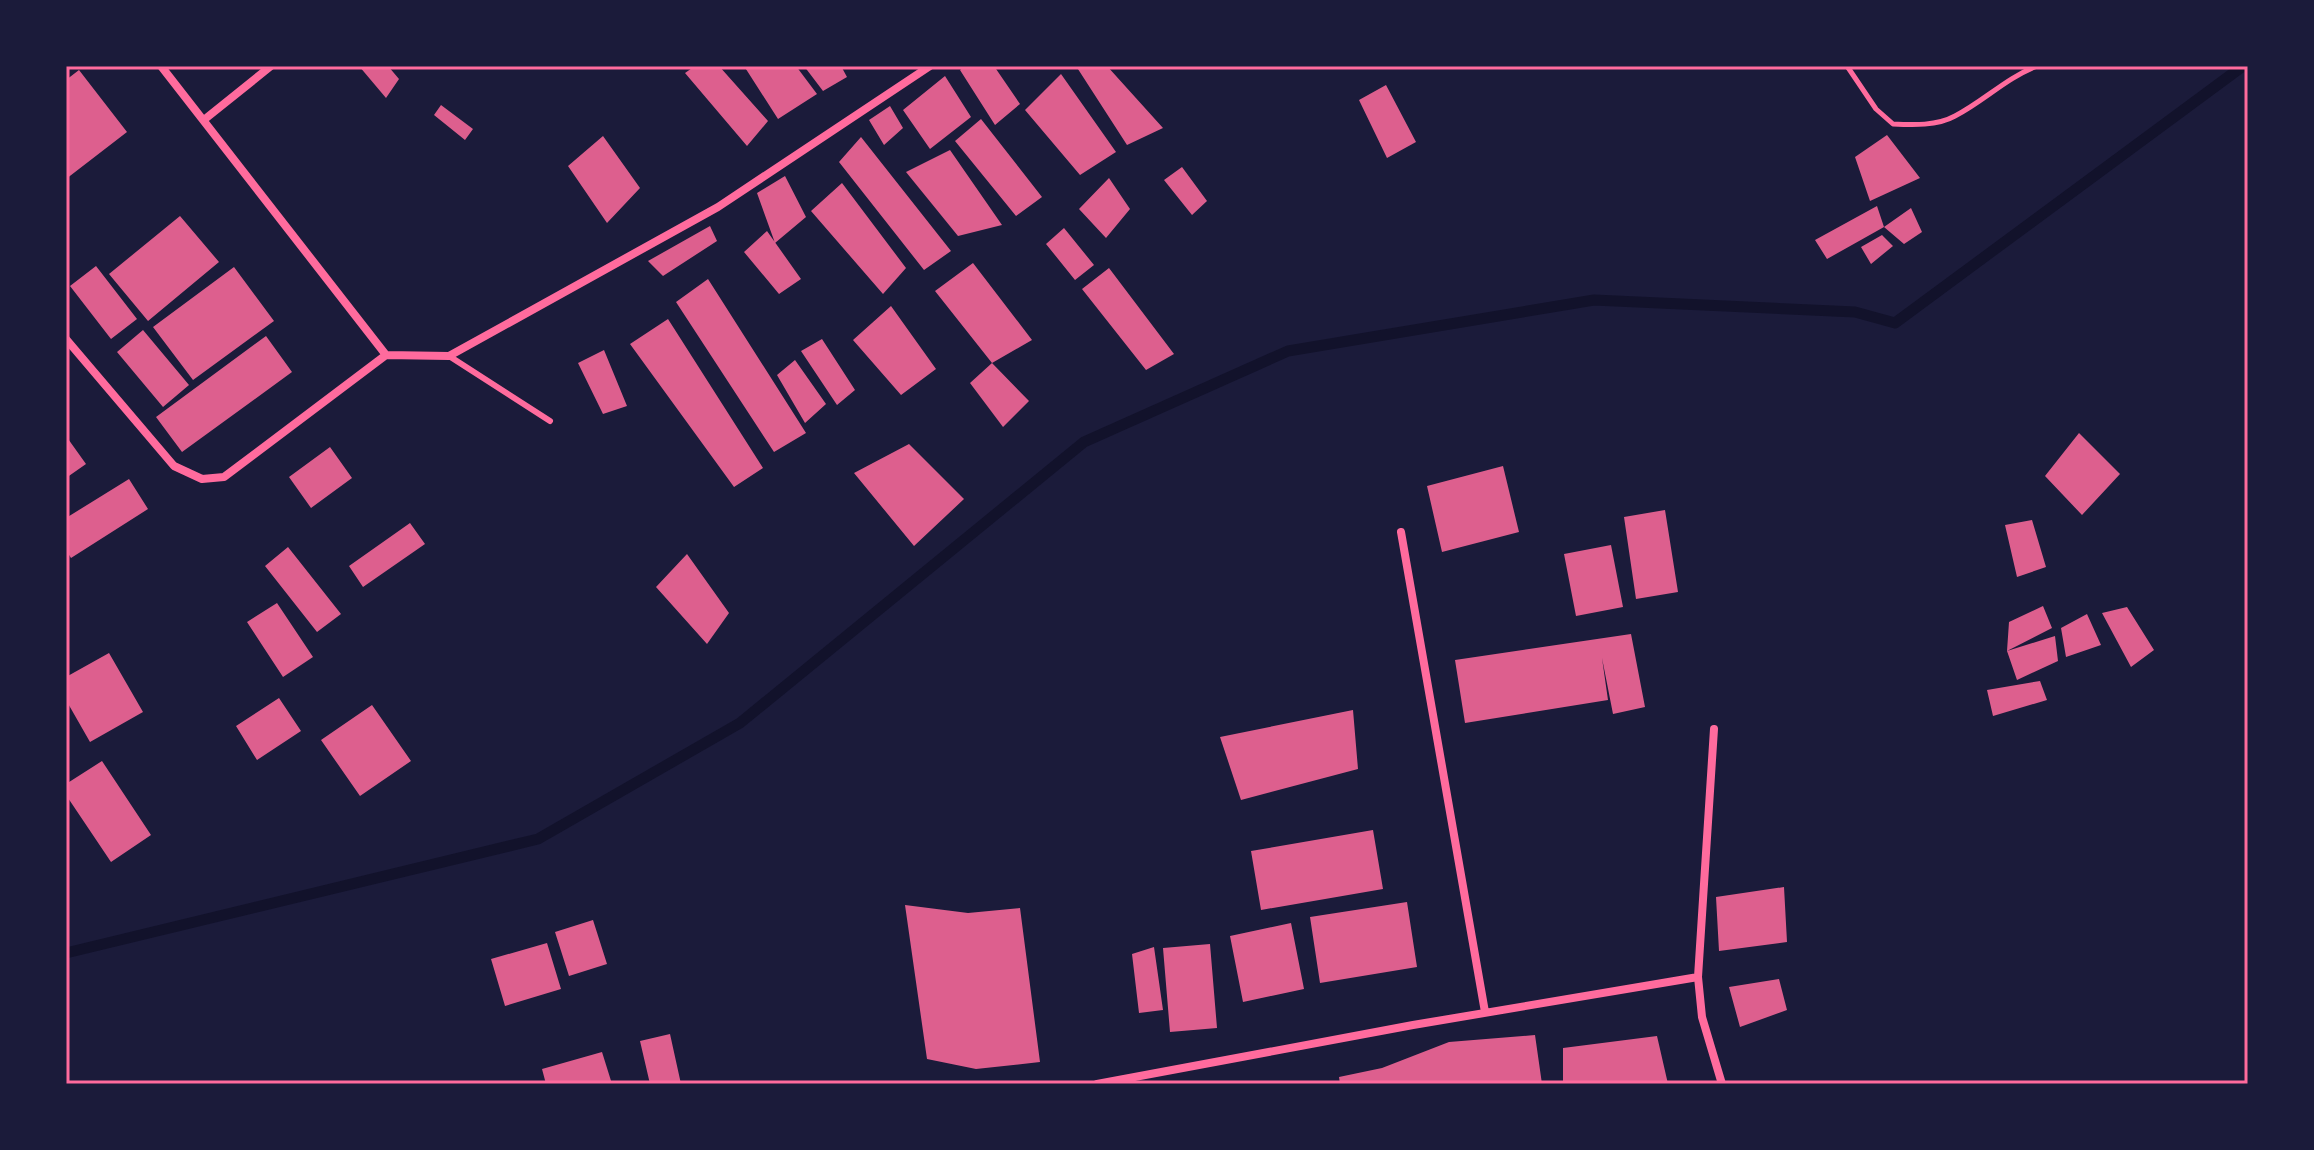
<svg xmlns="http://www.w3.org/2000/svg" width="2314" height="1150" font-family="Helvetica,sans-serif">
	<rect width="100%" height="100%" fill="#1b1b3a"/>
	<g fill="none" stroke-linecap="round" stroke-linejoin="round">
		<!-- stream -->
		<path stroke="#12122b" stroke-width="11" d="M66,953l472,-114 202,-116 344,-281 204,-91 306,-51 261,12 40,11 348,-257"/>
	</g>
	<!-- building -->
	<path fill="#dd5f8e" d="M359,66h29l11,13 -13,19z
		M695,66h24l49,55 -21,25 -62,-73z
		M744,66h52l21,28 -39,25z
		M804,66h37l6,11 -24,14z
		M965,66h29l26,38 -25,21 -35,-55z
		M1076,66h31l56,62 -36,17z
		M79,70l48,62 -61,47v-99z
		M1061,74l55,78 -36,23 -55,-65z
		M945,76l26,41 -41,32 -27,-39z
		M1386,85l30,57 -29,16 -28,-58z
		M441,105l32,24 -8,11 -31,-25z
		M890,106l13,22 -19,17 -15,-25z
		M981,119l61,78 -26,19 -61,-75z
		M1887,135l33,43 -50,23 -15,-44z
		M603,136l37,52 -33,35 -39,-57z
		M861,137l90,114 -27,19 -85,-108z
		M950,150l52,75 -44,11 -52,-64z
		M1182,167l25,34 -15,14 -28,-35z
		M785,176l21,41 -31,26 -18,-50z
		M1109,178l21,31 -24,29 -27,-29z
		M842,183l64,85 -23,26 -72,-83z
		M1877,206l7,21 27,-19 11,24 -18,12 -20,-17 -57,32 -12,-19z
		M180,216l39,46 -71,59 -39,-47z
		M710,226l7,15 -54,35 -15,-15z
		M1064,228l30,37 -19,15 -29,-36z
		M767,231l34,48 -22,15 -35,-42z
		M1882,235l11,11 -22,18 -10,-17z
		M973,263l59,77 -40,23 -57,-72z
		M96,266l41,53 -26,20 -41,-53z
		M234,267l40,54 -81,59 -40,-53z
		M1109,268l65,86 -28,16 -64,-81z
		M708,279l98,154 -32,19 -98,-150z
		M891,306l45,63 -35,26 -48,-55z
		M668,319l95,149 -29,19 -104,-143z
		M143,330l46,55 -26,22 -46,-55z
		M266,336l26,36 -110,80 -26,-35z
		M822,339l33,51 -18,15 -36,-54z
		M604,350l23,56 -24,8 -25,-51z
		M795,360l31,44 -21,19 -28,-48z
		M992,363l37,38 -26,26 -33,-44z
		M2079,433l41,41 -38,41 -37,-39z
		M66,436l20,28 -20,14z
		M909,444l55,55 -50,47 -60,-73z
		M330,447l22,31 -41,30 -22,-31z
		M1503,466l16,66 -77,20 -15,-66z
		M129,479l19,30 -77,49 -5,-8v-32z
		M1665,510l13,82 -42,7 -12,-82z
		M2032,520l14,47 -29,10 -12,-52z
		M410,523l15,21 -62,43 -14,-21z
		M1611,545l12,62 -47,9 -12,-62z
		M288,547l53,67 -24,18 -52,-66z
		M687,554l42,59 -22,31 -51,-57z
		M277,603l36,54 -30,20 -36,-55z
		M2043,606l9,22 -45,23 2,-29z
		M2127,607l27,43 -23,17 -29,-54z
		M2087,614l14,31 -35,12 -5,-29z
		M1631,634l14,73 -32,7 -11,-56 6,42 -143,23 -10,-63z
		M2055,636l3,25 -41,19 -10,-29z
		M109,653l34,59 -53,30 -24,-42v-23z
		M2040,681l7,19 -54,16 -6,-26z
		M279,698l22,33 -44,29 -21,-34z
		M372,705l39,56 -51,35 -39,-56z
		M1353,710l5,59 -117,31 -21,-63z
		M102,761l49,74 -40,27 -45,-67v-11z
		M1373,830l10,59 -122,21 -10,-59z
		M1784,887l3,55 -68,9 -3,-54z
		M1407,902l10,65 -97,16 -10,-66z
		M905,905l63,8 52,-5 20,154 -64,7 -49,-10z
		M593,920l14,44 -38,12 -14,-44z
		M1291,923l13,66 -61,13 -13,-66z
		M547,943l14,46 -56,17 -14,-47z
		M1210,944l7,84 -47,4 -7,-84z
		M1154,947l9,63 -24,3 -7,-59z
		M1779,979l8,31 -47,17 -11,-40z
		M670,1034l11,50h-31l-10,-43z
		M1535,1035l7,49h-202l-1,-7 43,-9 67,-26z
		M1657,1036l11,48h-105v-36z
		M602,1052l10,32h-66l-4,-15z"/>
	<g fill="none" stroke-linecap="round" stroke-linejoin="round">
		<!-- path -->
		<path stroke="#ff6b9d" stroke-width="5" d="M1847,66l29,43 17,15c20,1 44,2 62,-8 29,-15 51,-38 82,-50"/>
		<!-- service -->
		<path stroke="#ff6b9d" stroke-width="6" d="M449,356l101,65"/>
		<!-- minor -->
		<path stroke="#ff6b9d" stroke-width="8" d="M161,66l225,289
			M205,119l66,-53
			M66,339l108,127 28,13 22,-2 162,-122 63,1 269,-149 212,-141
			M1401,532l84,480
			M1714,729l-16,248 4,40 20,67
			M1097,1084l316,-59 285,-48"/>
	</g>
	<!-- border -->
	<rect width="2314" height="1150" fill="none" stroke="#1b1b3a" stroke-width="136"/>
	<rect x="68" y="68" width="2178" height="1014" fill="none" stroke="#ff6b9d" stroke-width="3"/>
</svg>
